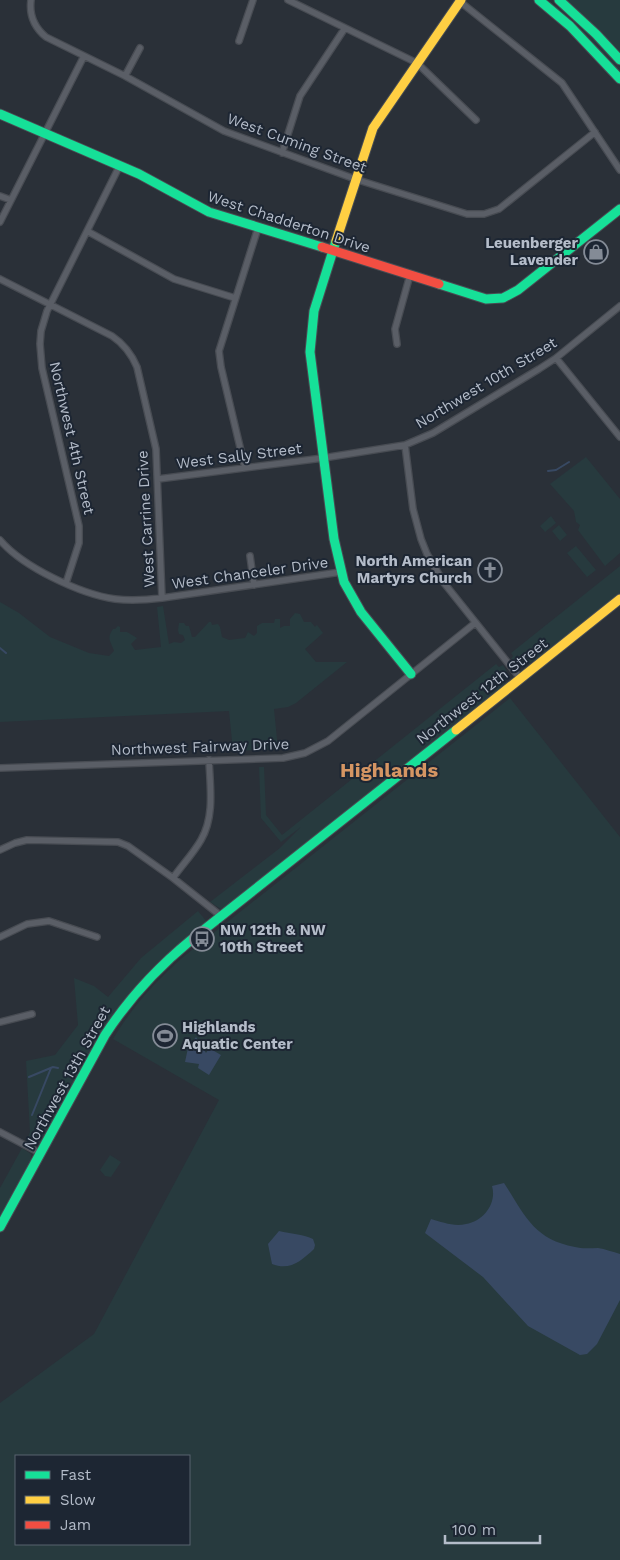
<svg xmlns="http://www.w3.org/2000/svg" width="620" height="1560" font-family="'Work Sans',sans-serif">
	<rect width="100%" height="100%" fill="#2a3038"/>
	<!-- green -->
	<path fill="#273a3e" fill-rule="evenodd" d="M564,0h56v54z
		M548,1c28,16 51,42 72,66v6l-44,-46 -29,-25z
		M586,457l34,42v54l-15,13 -27,-36 2,-5 -4,-3 -2,-11 -24,-27z
		M551,516l5,7 -11,9 -5,-6z
		M559,525l8,10 -7,6 -8,-10z
		M576,546l20,24 -9,7 -20,-24z
		M620,566v27l-86,68c-9,4 -16,6 -23,-2l2,-3 -2,-3z
		M0,602l19,11 31,24 39,16 20,3 5,-5c-3,-10 -8,-12 -1,-22h2l3,-3 2,1v5h7l10,6 -6,6 4,6 26,-3 -4,-40 6,-1 6,38 5,-2 7,1 4,-3 -2,-5 -4,-1 -1,-4 1,-7h5l2,3h3l3,11h3l14,-15h2l1,3 6,-1 2,3 2,10 7,3 16,-2 3,-6 6,4 3,-3v-7l5,-3h12l1,-4h5v9l4,-2h6v-7l5,-6 5,1 4,8h7l4,5 2,-2 6,8 -18,16 11,13h31l-51,41 -8,4 -14,2 4,40 -45,2 -4,-40 -229,11z
		M496,664l3,3 4,-2c6,7 5,15 -1,22l-275,220 -6,2 -11,-7 70,-54 21,-21 -20,15 -20,-24 -2,-51h5l2,48 16,20z
		M510,698l110,139v723h-620v-157l94,-69 125,-234 -106,-61c19,-32 42,-57 69,-81zM16,1456h173v88h-173z
		M198,911l9,11 -51,42 -15,16 -26,31 -72,130 -7,4 -10,-3 4,-10 -4,-71 29,-6 23,-30 -4,-47 20,8 14,11 33,-39z
		M22,1148l9,6v8l-31,56v-30z
		M110,1155l11,7 -10,15 -6,-1 -5,-6z"/>
	<!-- water -->
	<path fill="#384963" d="M196,1037l10,16 3,-5 12,7 -12,20 -11,-7 1,-4 -14,-2 3,-14z
		M504,1183c21,32 29,56 71,64 7,2 15,1 23,1 7,1 15,4 22,6v46l-23,44 -10,10 -7,1 -52,-29 -45,-49 -58,-44 6,-14c11,3 23,8 35,5 18,-3 31,-21 26,-38z
		M279,1231c12,3 23,3 34,8l2,6 -1,4c-13,12 -24,22 -42,15l-4,-20z"/>
	<g fill="none" stroke-linecap="round" stroke-linejoin="round">
		<!-- stream -->
		<path stroke="#384963" stroke-width="2" d="M548,471l8,-1 13,-8
			M0,648l6,5
			M29,1077l24,-10 5,1
			M32,1115l19,-47"/>
		<!-- street casing -->
		<g stroke="#484c53" stroke-width="8">
			<path id="street" d="M31,0c-2,15 3,27 15,37l79,39 99,55 131,48 112,35h17l15,-5 96,-77
				M288,0l129,63 59,57
				M458,0l104,83 58,87
				M239,41l14,-41
				M125,76l15,-28
				M282,153l18,-57 45,-68
				M0,196l11,4
				M0,222l84,-166
				M87,231l87,48 61,19
				M0,279l112,57c12,8 19,17 25,31l19,82 6,149
				M397,344l-2,-15 15,-54
				M556,358l64,79
				M405,445l8,64 8,30 6,15 17,29 76,95
				M245,468l-24,-101 -2,-16 39,-123
				M158,479l165,-21 82,-13 28,-12 106,-64 17,-11 64,-52
				M0,540c23,27 80,54 115,59 16,2 31,1 47,-1l179,-26
				M250,556l4,29
				M66,583l13,-40v-17l-37,-158 -2,-24 1,-13 6,-20 73,-146
				M0,768l283,-10 22,-5 23,-12 147,-118
				M0,850l15,-7 12,-3 91,2 10,4 45,32 48,38
				M173,878c9,-13 20,-24 28,-38 14,-24 9,-54 8,-80
				M0,937l27,-13 22,-3 48,16
				M0,1022l32,-8
				M0,1132l40,21"/>
		</g>
		<!-- fast casing -->
		<g stroke="#484c53" stroke-width="11">
			<path id="fast" d="M539,0l31,26 50,53
				M559,0l37,34 24,26
				M0,114l139,60 70,38 113,35
				M336,241l-22,70 -4,41 24,187 10,43 17,30 50,62
				M439,284l47,15 17,-1 15,-8 102,-81
				M0,1227l105,-192c24,-37 52,-67 86,-95l265,-210"/>
		</g>
		<!-- slow casing -->
		<g stroke="#484c53" stroke-width="11">
			<path id="slow" d="M336,241l37,-113 88,-128
				M456,730l164,-131"/>
		</g>
		<!-- jam casing -->
		<g stroke="#484c53" stroke-width="11">
			<path id="jam" d="M322,247l117,37"/>
		</g>
		<!-- street -->
		<use href="#street" stroke="#5a5e66" stroke-width="5.5"/>
		<!-- fast -->
		<use href="#fast" stroke="#16e098" stroke-width="9"/>
		<!-- slow -->
		<use href="#slow" stroke="#ffcf43" stroke-width="9"/>
		<!-- jam -->
		<use href="#jam" stroke="#f24e42" stroke-width="9"/>
	</g>
	<!-- icons -->
	<defs>
		<g id="shop-ring" transform="scale(1.25)"><circle r="9.5" fill="#1d2633" stroke="#848b96" stroke-width="1.5"/><path d="M-5-2.5h2.3a2.7 3.5 0 0 1 5.4 0H5L5.5 6h-11ZM-1.5-2.5h3a1.5 2.3 0 0 0-3 0Z" fill="#848b96"/></g>
		<g id="church-ring" transform="scale(1.25)"><circle r="9.5" fill="#1d2633" stroke="#848b96" stroke-width="1.5"/><path d="M-1.2-6h2.4v3.5h3.3v2.4h-3.3V6h-2.4V-.1h-3.3v-2.4h3.3Z" fill="#848b96"/></g>
		<g id="bus-ring" transform="scale(1.25)"><circle r="9.5" fill="#1d2633" stroke="#848b96" stroke-width="1.5"/><path d="M-5-6H5V4H4V6H2V4H-2V6H-4V4H-5ZM-3.5-4V0h7V-4ZM-3.5 1.2v1.5H-2V1.2ZM2 1.2v1.5H3.5V1.2Z" fill="#848b96"/></g>
		<g id="stadium-ring" transform="scale(1.25)"><circle r="9.5" fill="#1d2633" stroke="#848b96" stroke-width="1.5"/><path d="M0-5a6.5 5 0 1 0 0 10a6.5 5 0 1 0 0-10ZM-3.5-1.8h7v3.6h-7Z" fill="#848b96"/></g>
	</defs>
	<g fill-rule="evenodd">
		<use href="#shop-ring" x="596" y="252"/>
		<use href="#church-ring" x="490" y="570"/>
		<use href="#bus-ring" x="202" y="939"/>
		<use href="#stadium-ring" x="165" y="1036"/>
	</g>
	<g text-anchor="middle" dominant-baseline="central" stroke-width="4" stroke-linejoin="round" paint-order="stroke">
		<!-- street labels -->
		<g font-size="15" fill="#b4bcc9" stroke="#1d2633">
			<text transform="translate(297 143) rotate(20)">West Cuming Street</text>
			<text transform="translate(289 222) rotate(18)">West Chadderton Drive</text>
			<text transform="translate(486 383) rotate(-31)">Northwest 10th Street</text>
			<text transform="translate(72 438) rotate(77)">Northwest 4th Street</text>
			<text transform="translate(239 456) rotate(-7)">West Sally Street</text>
			<text transform="translate(146 519) rotate(-93)">West Carrine Drive</text>
			<text transform="translate(250 573) rotate(-8)">West Chanceler Drive</text>
			<text transform="translate(482 691) rotate(-38)">Northwest 12th Street</text>
			<text transform="translate(200 747) rotate(-2)">Northwest Fairway Drive</text>
			<text transform="translate(67 1078) rotate(-61)">Northwest 13th Street</text>
		</g>
		<!-- poi labels -->
		<g font-size="15" font-weight="bold" fill="#b4bcc9" stroke="#1d2633" text-anchor="end">
			<text x="578" y="243">Leuenberger<tspan x="578" dy="17">Lavender</tspan></text>
			<text x="472" y="561">North American<tspan x="472" dy="17">Martyrs Church</tspan></text>
			<text x="220" y="930" text-anchor="start">NW 12th &amp; NW<tspan x="220" dy="17">10th Street</tspan></text>
			<text x="182" y="1027" text-anchor="start">Highlands<tspan x="182" dy="17">Aquatic Center</tspan></text>
		</g>
		<!-- district labels -->
		<g font-size="20" font-weight="bold" fill="#d59563" stroke="#1d2633">
			<text x="389" y="770">Highlands</text>
		</g>
	</g>
	<!-- legend -->
	<rect x="15" y="1455" width="175" height="90" fill="#1d2633" stroke="#59626f"/>
	<rect x="25" y="1471" width="25" height="8" fill="#16e098" stroke="#59626f"/>
	<text x="60" y="1480" font-size="15" fill="#b4bcc9">Fast</text>
	<rect x="25" y="1496" width="25" height="8" fill="#ffcf43" stroke="#59626f"/>
	<text x="60" y="1505" font-size="15" fill="#b4bcc9">Slow</text>
	<rect x="25" y="1521" width="25" height="8" fill="#f24e42" stroke="#59626f"/>
	<text x="60" y="1530" font-size="15" fill="#b4bcc9">Jam</text>
	<!-- scale -->
	<path d="M445 1535v8h95v-8" fill="none" stroke="#b4bcc9" stroke-width="2.5"/>
	<text x="452" y="1535" font-size="15" fill="#b4bcc9" stroke="#1d2633" stroke-width="4" paint-order="stroke">100 m</text>
</svg>
